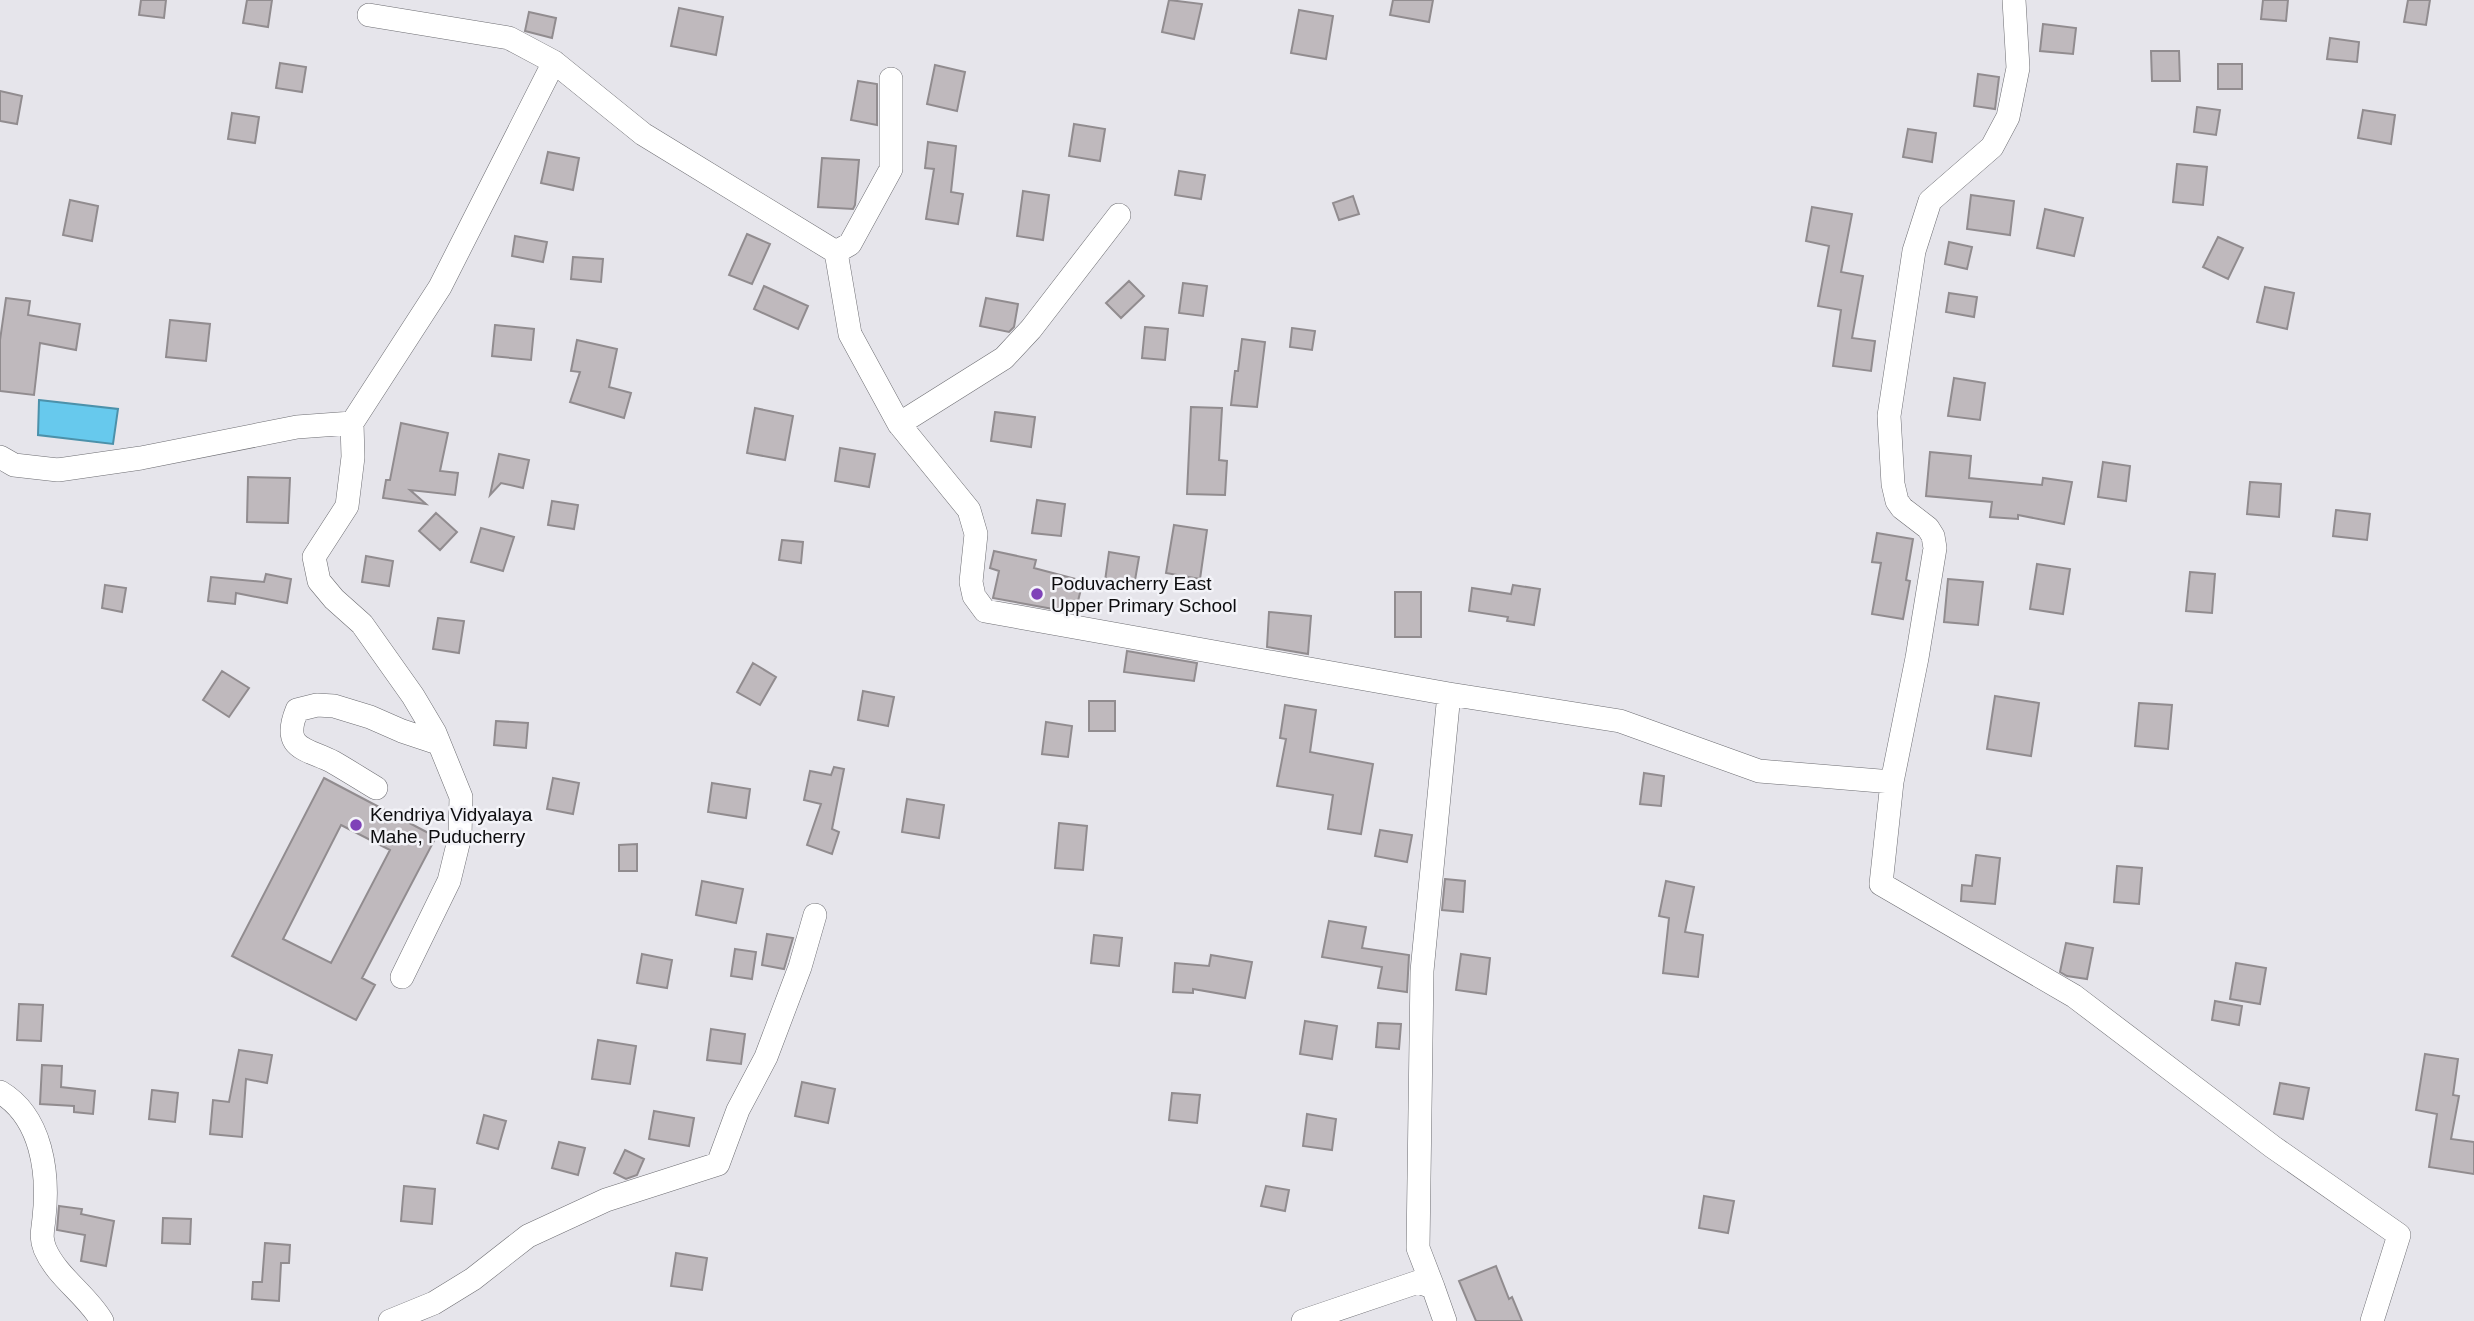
<svg xmlns="http://www.w3.org/2000/svg" width="2474" height="1321" font-family="Helvetica,sans-serif">
	<rect width="100%" height="100%" fill="#e6e5eb"/>
	<!-- water -->
	<path fill="#67c9ed" stroke="#4c91aa" stroke-width="2" d="M39,400l79,9 -5,35 -75,-9z"/>
	<!-- building -->
	<path fill="#bfb9bd" stroke="#918c8f" stroke-width="2" fill-rule="evenodd" d="M141,0h25l-2,18 -25,-3z
		M247,0h25l-4,27 -25,-4z
		M1169,0l33,4 -8,35 -32,-7z
		M1393,0h40l-4,22 -39,-7z
		M2263,0h25l-2,21 -25,-2z
		M2408,0h22l-4,25 -22,-3z
		M679,8l44,9 -7,38 -45,-9z
		M1299,10l34,6 -7,43 -35,-6z
		M529,12l27,6 -4,20 -27,-7z
		M2043,24l33,4 -3,26 -33,-3z
		M2330,38l29,4 -2,20 -30,-3z
		M2151,51h28l1,30h-28z
		M280,63l26,4 -4,25 -26,-4z
		M2218,64h24v25h-24z
		M935,65l30,7 -8,39 -30,-7z
		M1978,74l21,3 -4,32 -21,-3z
		M858,81l19,3v41l-26,-5z
		M0,91l22,5 -5,28 -17,-3z
		M2197,107l23,3 -4,25 -22,-3z
		M2363,110l32,5 -4,29 -33,-6z
		M232,113l27,4 -4,26 -27,-4z
		M1074,124l31,5 -5,32 -31,-5z
		M1908,129l28,4 -4,29 -29,-5z
		M928,142l28,4 -5,46 12,2 -5,30 -32,-5 8,-50 -9,-1z
		M548,152l31,6 -6,32 -32,-7z
		M822,158l37,2 -4,45 -2,4 -35,-2z
		M2177,164l30,3 -4,38 -30,-3z
		M1179,171l26,4 -4,24 -26,-4z
		M1023,191l26,4 -6,45 -26,-4z
		M1971,195l43,6 -4,34 -43,-6z
		M1353,196l6,18 -20,6 -6,-17z
		M70,200l28,6 -6,35 -29,-6z
		M1812,207l40,7 -11,58 22,4 -11,62 23,3 -4,30 -38,-5 8,-56 -23,-4 11,-60 -23,-5z
		M2045,209l38,9 -9,38 -37,-8z
		M747,234l23,10 -18,40 -23,-9z
		M515,236l32,6 -4,20 -31,-6z
		M2218,237l25,11 -15,31 -25,-12z
		M1949,242l23,5 -5,22 -22,-5z
		M573,257l30,2 -2,23 -30,-3z
		M1129,281l15,15 -23,22 -15,-15z
		M1183,283l24,3 -4,30 -24,-3z
		M764,286l44,20 -10,23 -44,-20z
		M2265,287l29,6 -7,36 -30,-7z
		M1949,293l28,4 -3,20 -28,-5z
		M6,298l24,3 -2,14 52,9 -4,26 -36,-7 -6,52 -34,-4v-51z
		M986,298l32,6 -4,23 -5,5 -29,-6z
		M170,320l40,4 -4,37 -40,-4z
		M495,325l39,4 -3,31 -39,-4z
		M1145,327l23,2 -3,31 -23,-2z
		M1292,328l23,3 -3,19 -22,-3z
		M1242,339l23,3 -8,65 -26,-2 4,-34h3z
		M577,340l40,9 -8,38 22,6 -7,25 -54,-16 10,-30 -9,-1z
		M1954,378l31,5 -5,37 -32,-4z
		M1191,407l31,1 -3,52 8,1 -2,34 -38,-1z
		M755,408l38,8 -8,44 -38,-7z
		M995,412l40,5 -4,30 -40,-6z
		M401,423l47,10 -8,38 18,2 -3,22 -45,-5 16,14 -43,-6 3,-18h4z
		M840,448l35,6 -6,33 -34,-6z
		M1930,452l41,4 -2,22 73,7 1,-7 29,4 -8,42 -46,-9v4l-28,-2 2,-15 -66,-6z
		M499,454l30,6 -6,28 -22,-5 -11,12z
		M2103,462l27,4 -4,35 -28,-4z
		M248,477l42,1 -2,45 -41,-1z
		M2250,482l31,2 -2,33 -32,-3z
		M1037,500l28,4 -4,32 -29,-3z
		M552,501l26,4 -4,24 -26,-4z
		M2336,510l34,4 -3,26 -34,-4z
		M436,513l21,19 -17,18 -21,-19z
		M1174,525l33,5 -7,49 -34,-6z
		M481,528l33,9 -11,34 -32,-9z
		M1877,533l36,6 -7,41 4,1 -7,38 -31,-5 9,-51 -9,-1z
		M782,540l21,2 -2,21 -22,-3z
		M994,551l42,9 -2,8 49,13 -8,32 -82,-15 6,-27 -9,-3z
		M1109,552l30,5 -5,29 -29,-5z
		M366,556l27,5 -4,25 -27,-4z
		M2037,564l33,5 -7,45 -33,-5z
		M2190,572l25,2 -3,39 -26,-2z
		M266,574l25,5 -4,24 -51,-10 -1,11 -27,-3 3,-24 53,5z
		M1948,579l35,3 -5,43 -34,-3z
		M105,585l21,3 -4,24 -20,-4z
		M1513,585l27,4 -6,36 -27,-4 1,-4 -39,-6 3,-23 39,6z
		M1395,592h26v45h-26z
		M1269,612l42,4 -3,38 -41,-7z
		M438,618l26,3 -5,32 -26,-4z
		M1127,651l70,12 -3,18 -70,-9z
		M753,663l23,14 -16,28 -23,-13z
		M222,671l27,17 -20,29 -26,-17z
		M863,691l31,6 -6,29 -30,-6z
		M1995,696l44,7 -8,53 -44,-7z
		M1089,701h26v30h-26z
		M2139,703l33,2 -4,44 -33,-3z
		M1285,705l31,5 -6,42 63,12 -12,70 -33,-5 5,-34 -56,-9 9,-47 -6,-1z
		M496,721l32,2 -2,25 -32,-3z
		M1046,722l26,4 -4,31 -26,-3z
		M834,767l10,2 -12,60 7,3 -7,22 -25,-9 14,-41 -17,-4 6,-29 21,4z
		M1644,773l20,3 -3,30 -21,-2z
		M324,778l112,59 -74,141 13,7 -19,35 -124,-64zM341,825l49,25 -59,113 -48,-24z
		M553,778l26,5 -6,31 -26,-5z
		M712,783l38,6 -4,29 -38,-6z
		M907,799l37,6 -5,33 -37,-6z
		M1059,823l28,3 -4,44 -28,-2z
		M1380,830l32,5 -5,27 -32,-6z
		M637,844v27h-18v-26z
		M1976,855l24,3 -5,46 -34,-3 1,-16 10,1z
		M2117,866l25,2 -3,36 -25,-2z
		M1445,879l20,2 -2,31 -21,-2z
		M702,881l41,8 -7,34 -40,-8z
		M1666,881l28,6 -9,45 18,3 -5,42 -35,-4 6,-55 -10,-2z
		M1329,921l37,6 -4,21 47,7 -2,37 -29,-4 4,-21 -60,-10z
		M767,934l26,4 -9,31 -22,-4z
		M1094,935l28,3 -3,28 -28,-3z
		M2066,943l27,5 -6,31 -20,-3 -7,-4z
		M735,949l21,3 -4,27 -21,-3z
		M642,954l30,6 -5,28 -30,-5z
		M1461,954l29,4 -4,36 -30,-4z
		M1211,955l41,7 -7,36 -52,-9v4l-20,-1 2,-29 34,3z
		M2236,963l30,5 -6,36 -30,-5z
		M2215,1001l27,5 -3,19 -27,-5z
		M19,1004l24,1 -2,36 -24,-1z
		M1305,1021l32,5 -5,33 -32,-5z
		M1378,1023l23,1 -2,25 -23,-2z
		M711,1029l34,5 -4,30 -34,-4z
		M598,1040l38,6 -6,38 -38,-5z
		M239,1050l33,5 -5,28 -21,-4 -4,58 -32,-3 3,-34 16,2z
		M2425,1054l33,5 -5,36 6,1 -8,43 23,3v32l-45,-7 8,-53 -21,-4z
		M42,1065l20,1 -1,21 34,4 -2,23 -19,-2v-6l-34,-2z
		M802,1082l33,7 -7,34 -33,-7z
		M2280,1083l29,5 -6,31 -29,-5z
		M152,1090l26,3 -3,29 -26,-3z
		M1172,1093l28,2 -3,28 -28,-3z
		M654,1111l40,7 -5,28 -40,-7z
		M1307,1114l29,5 -4,31 -29,-4z
		M484,1115l22,6 -8,28 -21,-6z
		M559,1142l26,6 -7,27 -26,-7z
		M625,1150l19,9 -7,16 -11,4 -12,-6z
		M404,1186l31,3 -3,35 -31,-3z
		M1266,1186l23,4 -4,21 -24,-5z
		M1704,1196l30,5 -6,32 -29,-5z
		M59,1206l23,3 -1,5 33,7 -8,45 -25,-5 4,-26 -28,-5z
		M163,1218l28,1 -1,25 -28,-1z
		M265,1243l25,2 -1,18h-8l-2,38 -27,-2 1,-17h9z
		M676,1253l31,5 -5,32 -31,-4z
		M1496,1266l13,33 3,-2 10,24h-46l-17,-40z"/>
	<g fill="none" stroke-linecap="round" stroke-linejoin="round">
		<!-- street casing -->
		<g stroke="#6d6d72" stroke-width="24">
			<path id="street" d="M2014,0l4,68 -10,49 -16,30 -62,54 -16,50 -25,165 4,68 4,17 5,7 26,20 5,8 2,12 -18,110 -25,124 -11,102 193,112 199,151 126,88 -27,86
				M369,15l140,23 45,24 89,72 193,118 14,82 49,90 70,86 7,24 -5,48 3,14 11,15 464,83 171,27 139,50 133,11
				M836,252l14,-8 41,-75v-90
				M899,424l105,-66 27,-29 88,-114
				M0,457l14,8 44,5 83,-12 156,-31 55,-4
				M376,788c-15,-9 -29,-18 -43,-26 -28,-14 -52,-13 -36,-52l20,-5 17,1 36,11 32,14 36,12
				M402,977l47,-96 11,-45 1,-39 -26,-64 -22,-37 -51,-72 -28,-25 -15,-18 -5,-24 33,-51 6,-49 -1,-34 88,-136 114,-225
				M0,1092c42,25 49,81 44,126 -1,12 -4,19 1,31 12,28 42,46 57,72
				M1433,1287l-15,-39 4,-277 27,-277
				M390,1321l44,-18 39,-24 55,-43 78,-36 112,-36 20,-54 28,-53 34,-90 15,-52
				M1303,1321l115,-39 15,5 12,34"/>
		</g>
		<!-- street -->
		<use href="#street" stroke="#fff" stroke-width="23"/>
	</g>
	<!-- markers -->
	<g fill="#7f42b8" stroke="#f3f3f8" stroke-width="2.5">
		<circle cx="1037" cy="594" r="7"/>
		<circle cx="356" cy="825" r="7"/>
	</g>
	<g text-anchor="middle" dominant-baseline="central" stroke-width="5" stroke-linejoin="round" paint-order="stroke">
		<!-- poi labels -->
		<g font-size="19" fill="#0d0d0f" stroke="#f3f3f8" text-anchor="start">
			<text x="1051" y="583">Poduvacherry East<tspan x="1051" dy="22">Upper Primary School</tspan></text>
			<text x="370" y="814">Kendriya Vidyalaya<tspan x="370" dy="22">Mahe, Puducherry</tspan></text>
		</g>
	</g>
</svg>
